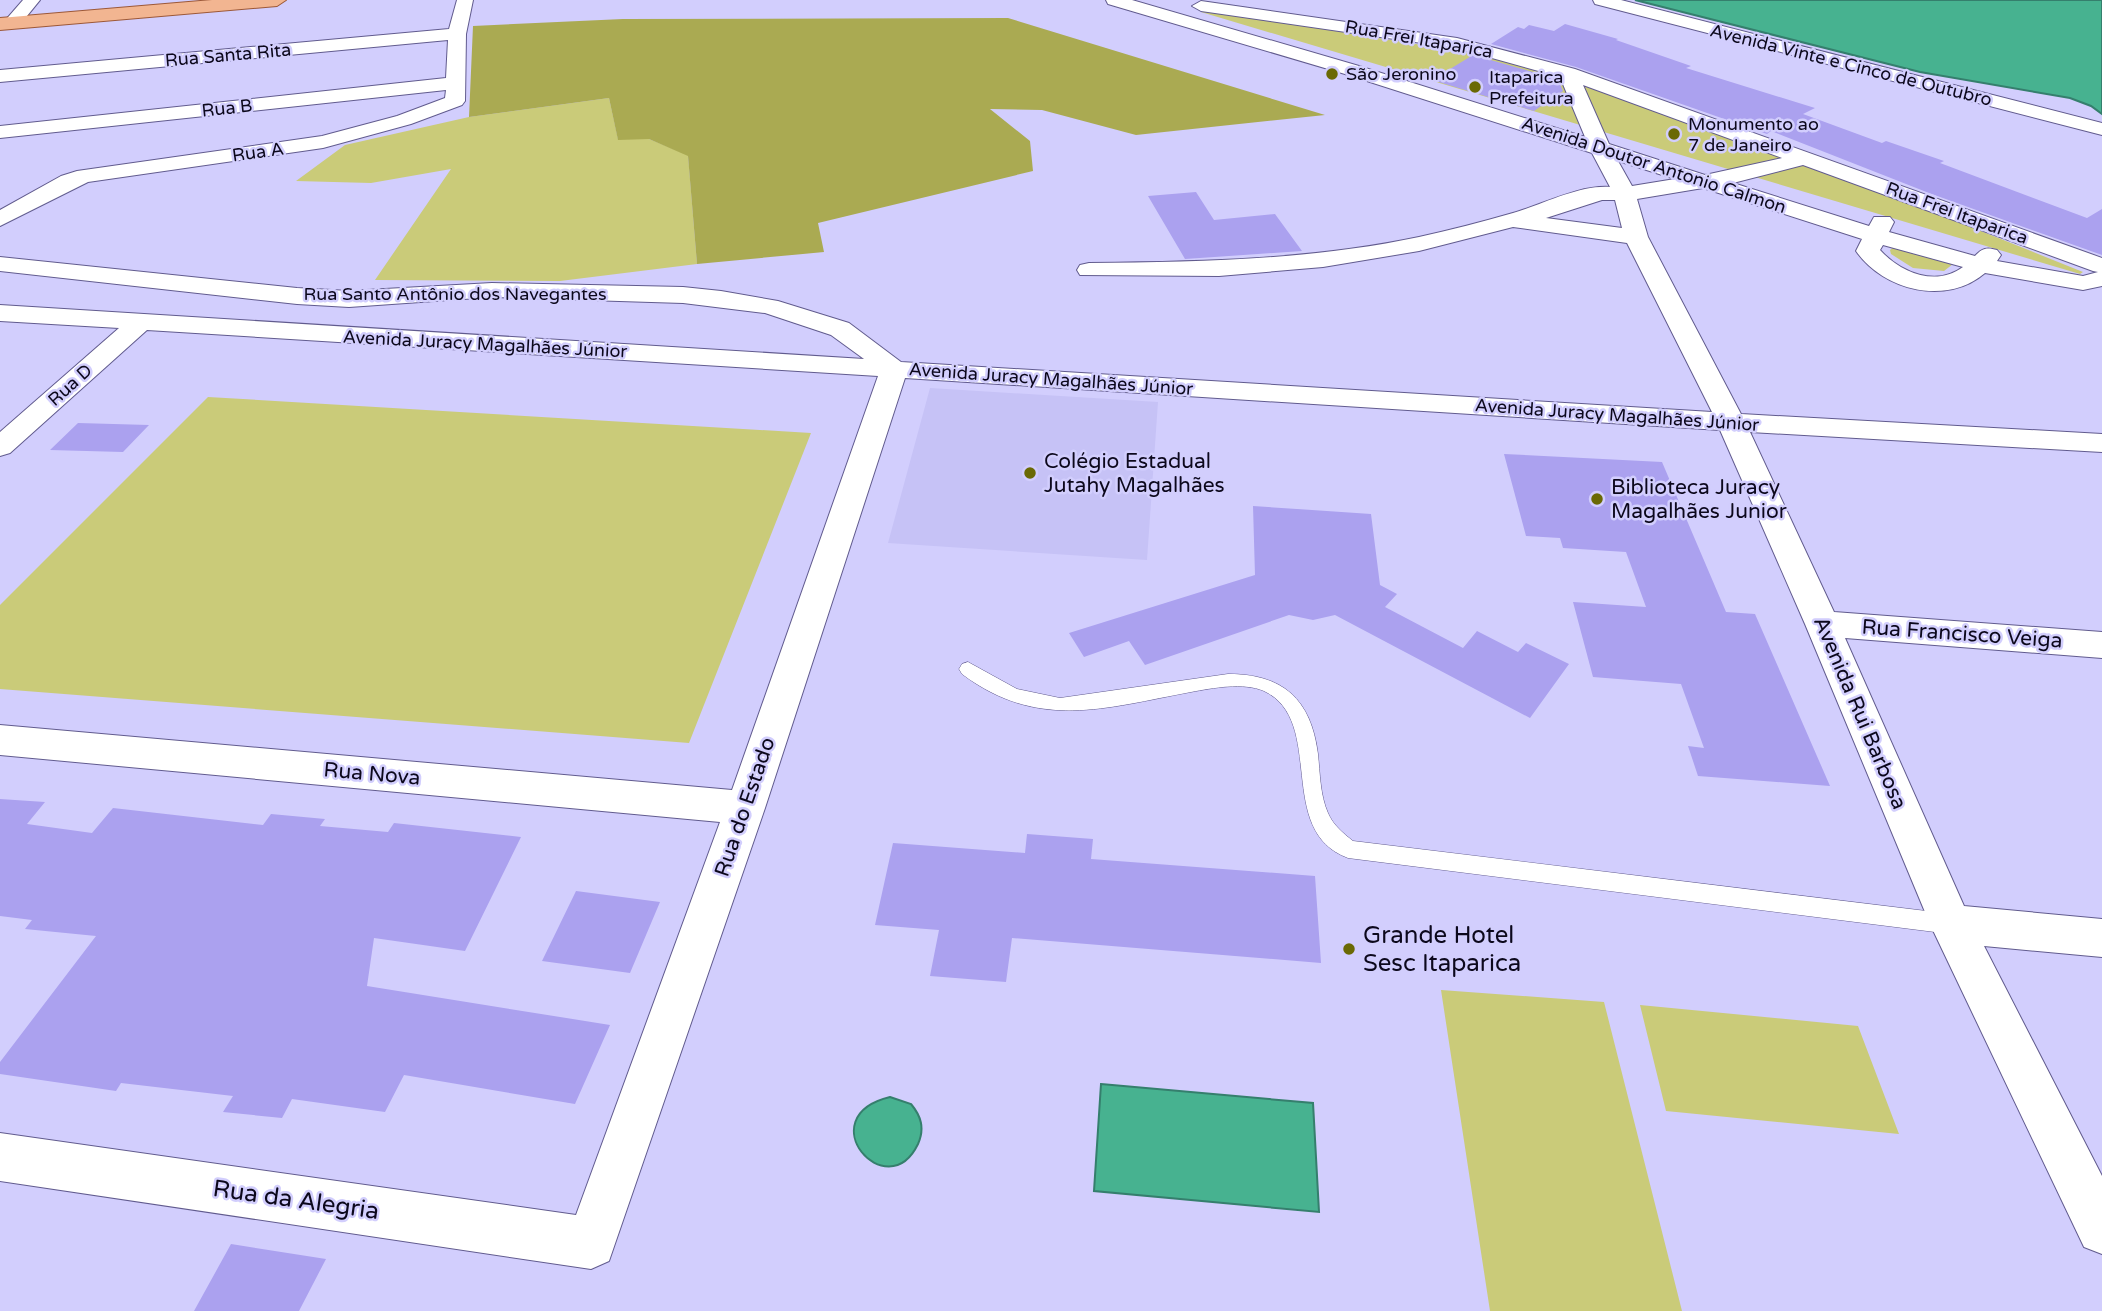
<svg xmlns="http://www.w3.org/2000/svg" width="2102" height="1311" font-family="'Varela Round',sans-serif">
	<rect width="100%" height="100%" fill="#d2cefd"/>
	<!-- built -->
	<path fill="#c6c2f6" d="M930,388l228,14 -11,158 -259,-17z"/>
	<!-- green -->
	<path fill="#cacb79" d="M1204,10l287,46 110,34 345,127 137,55 -3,2 -879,-262z
		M609,98l9,41h31l39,16 9,109 -137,17 -185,-1 76,-111 -80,14 -75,-2 49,-36 124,-28z
		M1895,246l58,18 -9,7 -31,-3 -22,-14 -1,-4z
		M208,397l603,36 -122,310 -689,-54v-84z
		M1441,990l163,12 78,309h-192z
		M1640,1005l218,21 41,108 -233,-23z"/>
	<!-- forest -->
	<path fill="#aaaa52" d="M1008,18l317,97 -189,20 -94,-25 -52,-1 40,32 3,30 -215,52 6,29 -127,12 -9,-108 -39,-17 -31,1 -9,-42 -140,19 4,-91 150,-7z"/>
	<!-- water -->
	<path fill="#47b290" stroke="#357f6d" stroke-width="2" d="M1635,0h467v114l-11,-8 -21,-8 -150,-26z
		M1101,1084l212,19 6,109 -225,-21z
		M890,1097l21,7c10,12 14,24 7,40 -31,64 -110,-27 -28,-47z"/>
	<!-- building -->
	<path fill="#aba1ef" d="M1565,24l53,15 -2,1 75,26 -5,2 129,40 -12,6 79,29 4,-2 58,20 -4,2 147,55 15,-9v46l-173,-62 -158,-62 -4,3 -191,-67 -85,-23 27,-17 6,2 5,-4 25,6z
		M1473,55l85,24 5,12 -29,20 -102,-31z
		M1196,192l18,28 61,-6 27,37 -117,8 -37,-63z
		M78,423l71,2 -26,27 -73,-2z
		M1504,454l158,8 64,150 29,2 75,172 -132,-10 -10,-30 16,2 -23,-64 -88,-7 -20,-75 73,5 -20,-55 -63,-4 -3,-10 -34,-2z
		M1253,506l118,8 9,71 17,9 -12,13 78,41 14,-17 41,21 8,-9 43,21 -39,54 -195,-103 -22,5 -24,-5 -144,50 -16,-24 -45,16 -15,-24 186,-58z
		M0,799l45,3 -18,22 65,9 21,-25 150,17 8,-11 54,5 -5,7 68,6 6,-9 127,14 -56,114 -91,-13 -7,48 243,39 -35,79 -171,-29 -19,37 -93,-13 -10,19 -59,-6 10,-16 -112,-13 -5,8 -116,-17v-12l96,-126 -71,-7 7,-9 -32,-4z
		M1027,834l66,5 -2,20 224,17 6,87 -309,-25 -6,44 -76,-6 9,-46 -64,-5 18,-82 132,10z
		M576,891l84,11 -30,71 -88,-12z
		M231,1244l95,15 -27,52h-105z"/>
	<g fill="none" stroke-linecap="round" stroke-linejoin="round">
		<!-- lane casing -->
		<g stroke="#615b8e" stroke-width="1">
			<path id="lane" d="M968,662l49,27 43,9 168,-24c55,0 83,25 90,80 2,19 2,41 10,59 5,12 15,20 25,28l598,73 7,3 4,7 -4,7 -7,3 -603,-76c-74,-27 -21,-137 -84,-167 -21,-9 -51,-3 -73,1 -86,16 -153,39 -229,-18l-3,-5 3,-5z"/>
		</g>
		<!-- street casing -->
		<g stroke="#615b8e" stroke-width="2">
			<path id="street" d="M23,0h17l-22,27h-12l-3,-4z
				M457,0h16l-7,34 -1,67 -3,4 -51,19 -88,24 -235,34 -88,44v-16l61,-34 16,-5 245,-35 75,-20 48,-18 1,-8 -446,48v-12l446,-48 2,-38 -448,42v-12l449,-41z
				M1106,0h26l227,66 226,71 -25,-60 -104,-29 -255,-37 -9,-5 9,-5 256,37 118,31 527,189v28l-19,4 -98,-17c-38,33 -101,18 -129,-22l6,-12 -159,-51 -66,11 11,38 93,177 361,20v18l-352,-20 84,180 268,20v26l-257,-20 119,268 138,13v38l-118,-11 118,230v78l-18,-7 -154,-323 -125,-300 -85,-194 -815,-52 -140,430 -156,453 -18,8 -591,-88v-48l576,82 144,-393 -720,-67v-30l732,65 146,-414 -731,-46 -137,123 -10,3v-24l119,-104 -119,-7v-16l864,54 -33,-24 -66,-22 -82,-10 -191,-6 -143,10 -52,-3 -297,-33v-14l297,31 52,3 143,-8 191,4 38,4 57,10 71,22 52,39 811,50 -85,-169 -114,-16 -94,24 -96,16 -104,9 -139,-1 -3,-5 3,-5 9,-2c111,-1 221,-3 330,-26 32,-7 63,-15 94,-24 29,-8 65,-28 97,-26l-18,-34 -247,-79 -237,-70zM1583,85l199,73 -77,17 -96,-31zM1618,161l57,18 -43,7zM1803,165l290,106 5,1 -15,4 -86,-15 4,-6 -4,-5c-10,-3 -15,-2 -22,6l-86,-24 5,-10 -4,-5h-16l-5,9 -136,-43zM1602,200h13l7,28 -76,-10zM1883,245l80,22c-27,20 -62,6 -83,-17z
				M1593,0h28l481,123v12l-507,-131z"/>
		</g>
		<!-- primary casing -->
		<g stroke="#9c5838" stroke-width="2">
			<path id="primary" d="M212,0h74l-9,6 -277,24v-12z"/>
		</g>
		<!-- lane -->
		<use href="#lane" fill="#fff" fill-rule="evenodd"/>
		<!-- street -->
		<use href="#street" fill="#fff" fill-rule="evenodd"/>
		<!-- primary -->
		<use href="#primary" fill="#f2b591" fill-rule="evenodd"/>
	</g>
	<!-- markers -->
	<g fill="#6a6904" stroke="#d2cefd" stroke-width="2.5">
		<circle cx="1332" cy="74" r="7"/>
		<circle cx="1475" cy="87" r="7"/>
		<circle cx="1674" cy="134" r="7"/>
		<circle cx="1030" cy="473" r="7"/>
		<circle cx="1597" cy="499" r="7"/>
		<circle cx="1349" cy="949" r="7"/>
	</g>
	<g text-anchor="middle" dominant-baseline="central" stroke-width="5" stroke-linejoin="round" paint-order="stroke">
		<!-- far-street labels -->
		<g font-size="18" fill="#0c081c" stroke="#d2cefd">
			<text transform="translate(1419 39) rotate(10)">Rua Frei Itaparica</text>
			<text transform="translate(228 55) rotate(-5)">Rua Santa Rita</text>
			<text transform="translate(1851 65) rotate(14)">Avenida Vinte e Cinco de Outubro</text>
			<text transform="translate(227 108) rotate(-6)">Rua B</text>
			<text transform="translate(258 152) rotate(-8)">Rua A</text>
			<text transform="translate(1654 165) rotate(18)">Avenida Doutor Antonio Calmon</text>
			<text transform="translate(1957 213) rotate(20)">Rua Frei Itaparica</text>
			<text x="455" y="294">Rua Santo Antônio dos Navegantes</text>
			<text transform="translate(485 344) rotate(3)">Avenida Juracy Magalhães Júnior</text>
			<text transform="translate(1051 379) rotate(4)">Avenida Juracy Magalhães Júnior</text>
			<text transform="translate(70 385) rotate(-42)">Rua D</text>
			<text transform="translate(1617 415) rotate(4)">Avenida Juracy Magalhães Júnior</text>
		</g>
		<!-- far-poi labels -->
		<g font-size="18" fill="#0c081c" stroke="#d2cefd" text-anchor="start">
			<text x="1346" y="74">São Jeronino</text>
			<text x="1489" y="77">Itaparica<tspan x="1489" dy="21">Prefeitura</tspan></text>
			<text x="1688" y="124">Monumento ao<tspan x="1688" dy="21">7 de Janeiro</tspan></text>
		</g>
		<!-- poi labels -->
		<g font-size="21" fill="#0c081c" stroke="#d2cefd" text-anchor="start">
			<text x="1044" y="461">Colégio Estadual<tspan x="1044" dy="24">Jutahy Magalhães</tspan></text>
			<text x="1611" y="487">Biblioteca Juracy<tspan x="1611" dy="24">Magalhães Junior</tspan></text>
		</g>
		<!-- street labels -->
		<g font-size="21" fill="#0c081c" stroke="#d2cefd">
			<text transform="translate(1962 634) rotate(4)">Rua Francisco Veiga</text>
			<text transform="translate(1860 713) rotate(67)">Avenida Rui Barbosa</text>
			<text transform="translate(372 774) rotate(5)">Rua Nova</text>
			<text transform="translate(745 807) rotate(-71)">Rua do Estado</text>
		</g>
		<!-- near-poi labels -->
		<g font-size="24" fill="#0c081c" stroke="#d2cefd" text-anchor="start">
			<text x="1363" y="935">Grande Hotel<tspan x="1363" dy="28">Sesc Itaparica</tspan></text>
		</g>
		<!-- near-street labels -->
		<g font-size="24" fill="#0c081c" stroke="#d2cefd">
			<text transform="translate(296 1200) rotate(8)">Rua da Alegria</text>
		</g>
	</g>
</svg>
